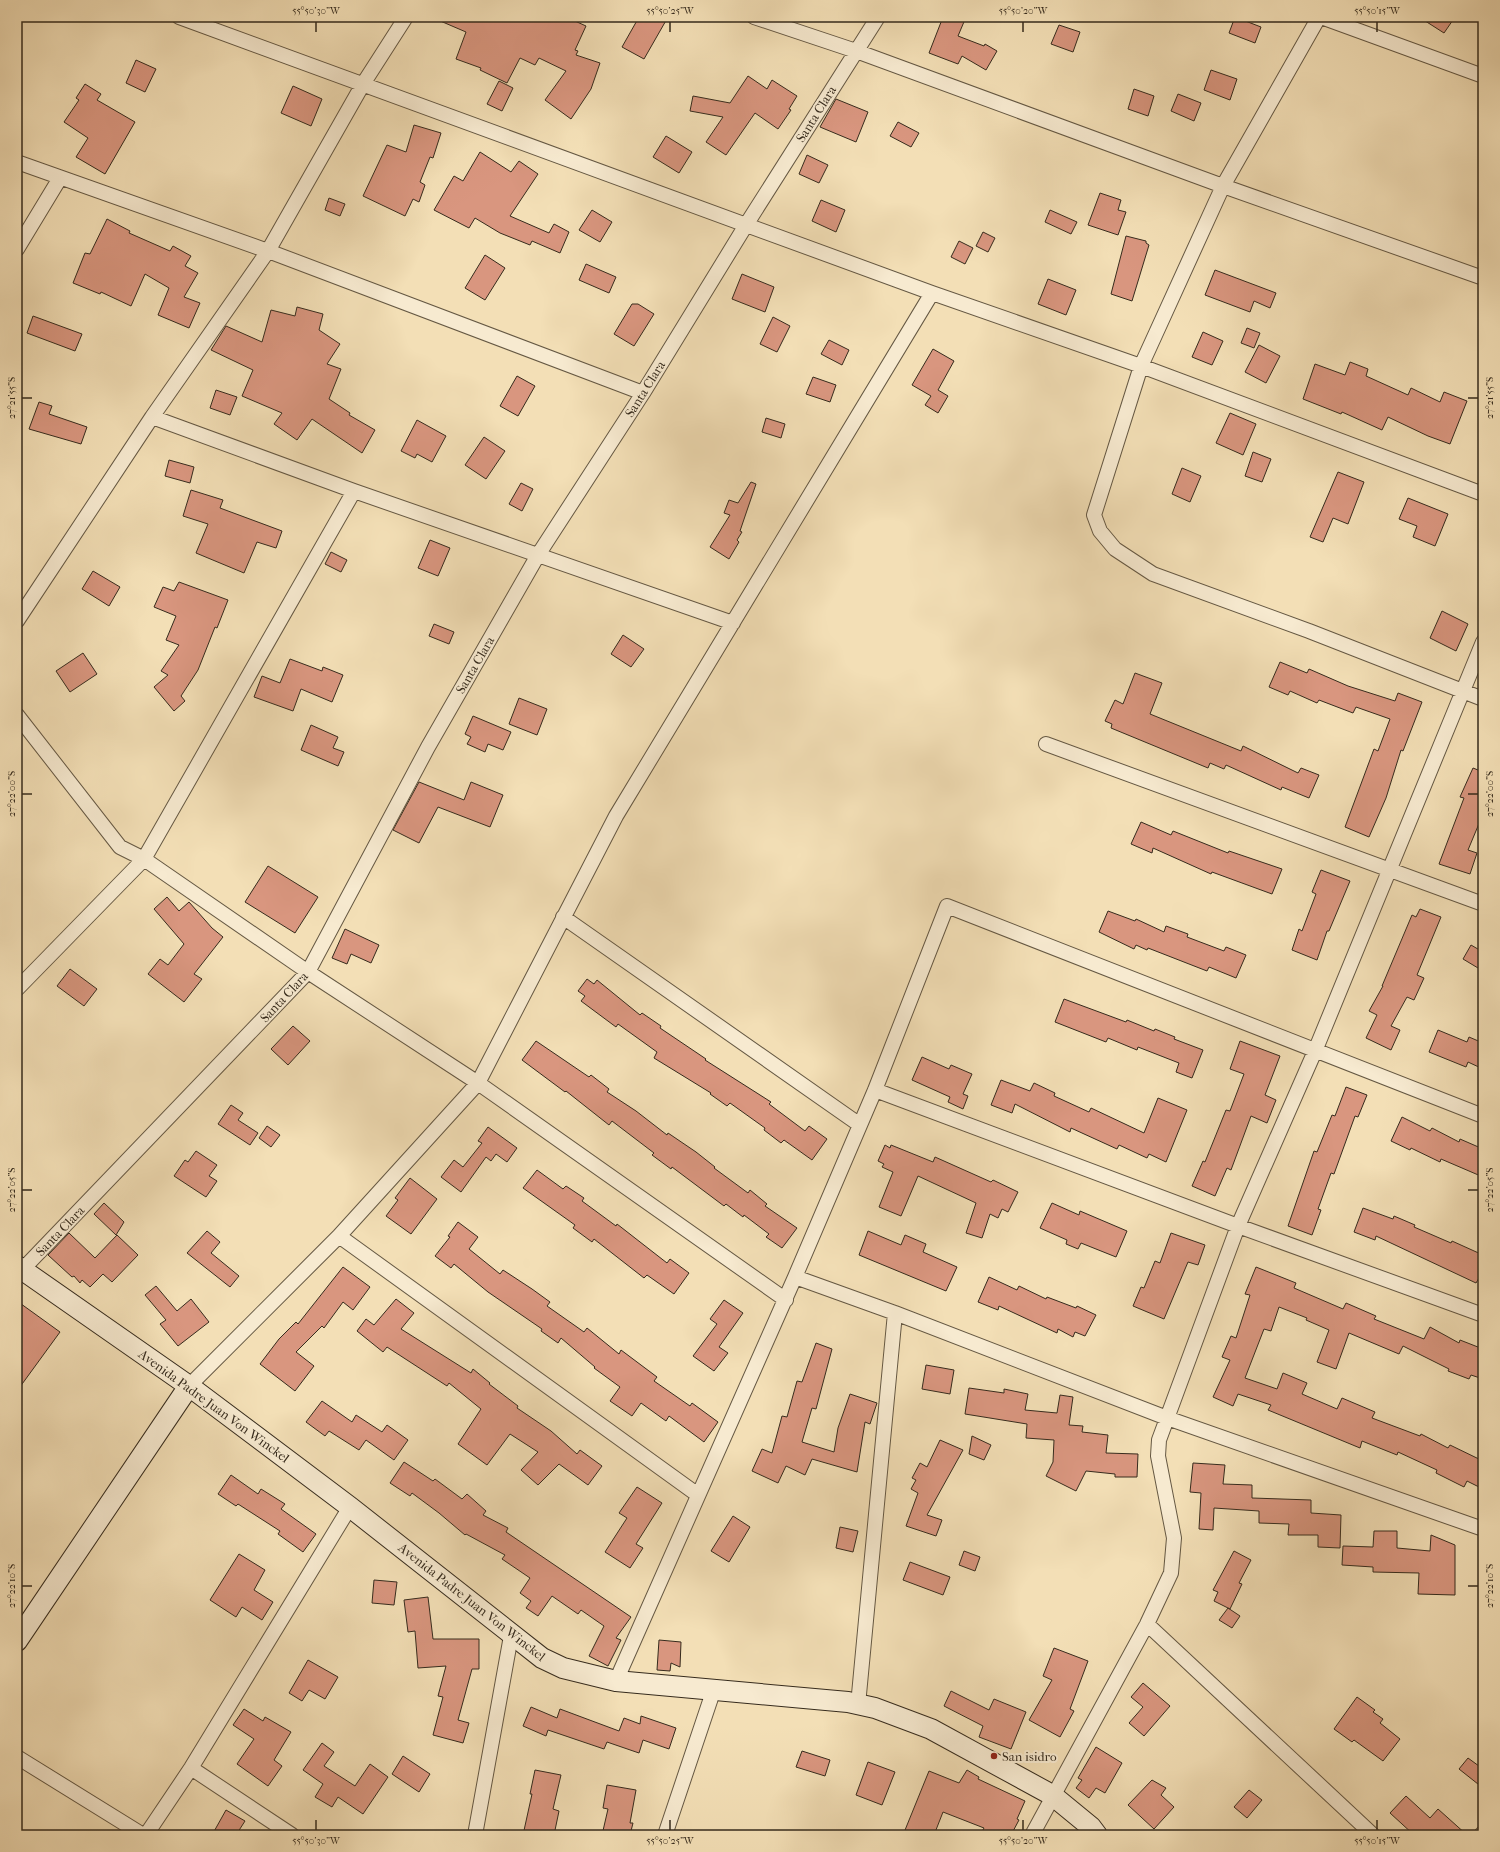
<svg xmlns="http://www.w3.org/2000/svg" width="1500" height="1852" font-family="'IM FELL French Canon',serif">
	<rect width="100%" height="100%" fill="#f3dfb6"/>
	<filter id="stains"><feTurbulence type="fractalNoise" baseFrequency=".005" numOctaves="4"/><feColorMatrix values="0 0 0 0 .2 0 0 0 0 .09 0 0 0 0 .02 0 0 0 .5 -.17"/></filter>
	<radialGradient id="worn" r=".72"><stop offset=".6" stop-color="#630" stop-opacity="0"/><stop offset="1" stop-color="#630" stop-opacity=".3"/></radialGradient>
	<!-- building -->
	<path fill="#d9967f" stroke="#362b1d" d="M431,17h135l20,9 -11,24 3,1 -2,4 24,8 -9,26 -20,30 -26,-19 21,-29 -27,-13 -4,7 -15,-7 -13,25 -27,-13 1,-2 -25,-9 10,-27z
		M639,17h29l-24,42 -22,-12z
		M943,17h23l-8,19 26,10 1,-2 12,7 -11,19 -24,-14 -4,8 -29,-11z
		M1235,17l26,10 -6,16 -26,-10z
		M1419,17h36l-11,16z
		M1059,25l21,7 -7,20 -22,-8z
		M136,60l20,9 -11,23 -19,-9z
		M1211,70l26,9 -7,21 -26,-10z
		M748,76l19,13 5,-9 25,16 -8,13 2,1 -13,19 -23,-16 -29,42 -20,-13 17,-25 -33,-6 3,-15 37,7z
		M499,81l14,7 -11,23 -15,-7z
		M85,84l16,10 -4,6 38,22 -30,52 -29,-17 12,-19 -24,-16 15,-22 -3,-2z
		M293,86l29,13 -11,27 -30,-13z
		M1134,89l20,7 -6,20 -20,-7z
		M1178,94l23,9 -7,18 -23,-10z
		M836,99l32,13 -12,30 -36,-15z
		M898,122l21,11 -8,14 -21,-11z
		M414,125l27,8 -8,25 -3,-1 -10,25 5,3 -6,17 -6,-3 -8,17 -42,-20 24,-51 19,7z
		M666,136l26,16 -13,21 -26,-16z
		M480,152l31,20 8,-11 19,13 -28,42 39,17 5,-9 15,8 -9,21 -28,-12 -2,4 -30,-12 -25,-15 -6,10 -35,-18 20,-34 9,5z
		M807,155l21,10 -9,18 -20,-9z
		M1100,193l21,7 -3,10 8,2 -8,23 -30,-10z
		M329,198l16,6 -5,12 -15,-6z
		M821,200l24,10 -9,22 -24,-11z
		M592,210l20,12 -12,20 -21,-12z
		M1050,210l27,12 -6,12 -26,-12z
		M107,219l23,12 -1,2 41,18 3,-5 18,10 -6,10 13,7 -14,24 16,6 -11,25 -31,-13 11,-27 -24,-14 -14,32 -30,-14 -1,2 -27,-11 12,-30 5,1z
		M983,232l12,6 -7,14 -12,-6z
		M1126,236l20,5v2l3,2 -17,56 -21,-7z
		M959,241l14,7 -8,16 -14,-7z
		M485,255l20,13 -20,32 -20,-12z
		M586,264l30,13 -7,16 -30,-13z
		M1215,270l61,23 -6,15 -16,-7 -4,11 -45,-17z
		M742,274l32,13 -9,25 -33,-13z
		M1048,279l28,11 -10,25 -28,-11z
		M632,304h6l16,10 -20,32 -20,-12z
		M297,307l26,7 -4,16 21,14 -13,20 14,5 -12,30 21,14 -1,2 26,15 -13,23 -50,-34 -15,21 -23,-16 8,-11 -40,-17 11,-26 -42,-20 15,-24 36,16 9,-32 24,6z
		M33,316l49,18 -7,17 -48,-18z
		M773,317l17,9 -13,26 -17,-8z
		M1247,328l13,5 -6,15 -13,-5z
		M1203,332l20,9 -11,24 -20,-8z
		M829,340l20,10 -7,15 -21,-11z
		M1259,345l21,11 -14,27 -21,-11z
		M933,349l21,12 -16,29 10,6 -10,17 -13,-8 6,-9 -19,-11z
		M1350,362l18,7 -2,7 42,19 3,-7 29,14 4,-10 23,9 -17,43 -22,-8 -40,-19 -6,13 -40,-18 -1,2 -38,-15 12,-35 30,11z
		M517,376l18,10 -17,30 -18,-10z
		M813,377l23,8 -6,17 -24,-8z
		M216,390l21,7 -7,18 -20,-7z
		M39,402l13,4 -3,8 38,13 -6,17 -52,-15z
		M1230,413l26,11 -13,31 -27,-12z
		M766,418l19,6 -4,14 -19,-6z
		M417,420l29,16 -14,26 -15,-8 -2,4 -14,-7z
		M484,437l21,14 -19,28 -21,-14z
		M1253,452l18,7 -9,23 -17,-6z
		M169,460l25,7 -4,16 -25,-7z
		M1182,468l19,8 -11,26 -18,-8z
		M1338,472l26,10 -16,42 -15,-6 -10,24 -13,-5z
		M751,482l5,2 -16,47 2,1 -5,8 2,2 -10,17 -19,-12 20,-32 -6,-2 5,-13 9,3z
		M521,483l12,6 -11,22 -13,-7z
		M191,490l32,10 -3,8 62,23 -6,17 -19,-6 -13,31 -48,-20 12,-29 -25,-8z
		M1408,498l40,16 -13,32 -22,-9 4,-11 -18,-7z
		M430,540l20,8 -12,28 -20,-8z
		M331,552l16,8 -6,12 -16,-8z
		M93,571l27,16 -11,19 -27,-17z
		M179,582l49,18 -11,28 -2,-1 -17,43 -17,26 4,5 -11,10 -20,-24 14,-12 -7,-4 18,-26 -13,-5 10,-24 -22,-9 9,-20 11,4z
		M1442,611l26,13 -12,27 -26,-13z
		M434,624l20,8 -5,12 -20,-8z
		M623,635l21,14 -13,18 -20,-13z
		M83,653l14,21 -27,18 -14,-21z
		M290,659l32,12 1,-4 20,8 -11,27 -31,-13 -8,22 -39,-14 8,-21 18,7z
		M1280,662l27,11 2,-4 39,17 47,15 3,-8 24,9 -19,49 -2,-1 -15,48 -17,39 -24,-10 29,-78 4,2 12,-32 -34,-12 -3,6 -34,-13 -2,3 -27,-12 -2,4 -19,-8z
		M1135,673l27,10 -12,31 91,37 2,-5 55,27 3,-5 18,7 -10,23 -27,-11 -1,3 -55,-25 -2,4 -14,-6 -2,5 -97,-40 1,-4 -7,-3 10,-21 8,4z
		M519,698l28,11 -10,26 -28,-11z
		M473,716l38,16 -8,18 -15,-6 -3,8 -18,-8 4,-7 -6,-3z
		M311,725l27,12 -5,11 11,4 -6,14 -37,-16z
		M1473,768l10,4v42l-15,36 9,3 -7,21 -31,-10 25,-66 -4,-1z
		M419,782l45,18 7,-18 32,13 -13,32 -52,-20 -19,36 -26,-13z
		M1141,822l30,13 2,-4 55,22 1,-2 53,18 -10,25 -60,-22 -1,2 -58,-26 -1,5 -21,-9z
		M268,866l50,31 -23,36 -50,-31z
		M1321,870l29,11 -21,50h-2l-10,29 -25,-10 7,-21 3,2 14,-37 -4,-2z
		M167,897l12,14 10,-9 23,26 11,9 -29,37 8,5 -18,23 -36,-28 12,-15 8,6 16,-21 -30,-35z
		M1420,909l21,8 -24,58 7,3 -10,22 -7,-3 -16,29 9,4 -9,20 -25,-12 11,-23 -8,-4 14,-25h-1l30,-71 4,2z
		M1108,911l27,10 1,-2 28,13 2,-6 22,8 -1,3 37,14 2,-4 20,8 -10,23 -27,-11 -2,4 -59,-23 -1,2 -11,-5 -2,4 -35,-17z
		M345,929l34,16 -8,18 -20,-9 -4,10 -15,-6z
		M1471,945l12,7v19l-20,-12z
		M70,969l27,20 -13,17 -27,-20z
		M587,979l7,5 3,-4 43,35 2,-2 19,13 -1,2 46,31 -1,1 66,42 -2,2 36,27 4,-5 18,13 -15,21 -28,-20 -3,3 -17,-13 1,-2 -35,-25 -3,3 -17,-12 1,-1 -57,-35 3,-6 -39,-28 -2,3 -35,-26 4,-5 -7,-5z
		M1064,999l62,23 1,-2 27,11 1,-2 20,8 -1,2 29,11 -11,28 -16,-6 3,-9 -41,-16 -1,3 -29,-12 -2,4 -51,-20z
		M293,1026l17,15 -22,24 -17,-16z
		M1438,1030l29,12 2,-5 14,6v26l-15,-7 -2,5 -37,-15z
		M536,1041l53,36 2,-2 18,14 -2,3 29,19 31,24 1,-2 28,19 19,15 -1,1 34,25 2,-3 17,14 -2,2 32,22 -15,20 -16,-11 3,-3 -25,-19 -1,2 -17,-13 -2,2 -52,-39 -1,2 -19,-14 2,-2 -42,-32 -3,4 -43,-34 -1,1 -43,-32z
		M1240,1041l40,15 -15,39 11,5 -9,23 -16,-7 -20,54 -4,-2 -12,28 -23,-10 11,-25 2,1 21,-52 4,1 14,-37 -14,-5z
		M922,1057l27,12 2,-4 21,9 -9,20 5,2 -5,13 -15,-7 2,-5 -38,-17z
		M1001,1080l29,11 4,-8 21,10 -1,3 35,16 2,-4 53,25 14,-35 29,12 -21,52 -17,-8 -2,4 -28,-13 -2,4 -46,-21 -1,4 -55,-28 -3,9 -21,-8z
		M1346,1087l21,8 -9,22 -3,-1 -21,58 -3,-1 -13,36 3,1 -9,25 -24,-9 26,-75 3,1 15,-37 3,1z
		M231,1105l12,8 -5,7 20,13 -8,12 -32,-21z
		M1402,1117l28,14 2,-3 27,14 1,-3 23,10v28l-42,-18 -1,3 -29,-14 -1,2 -19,-9z
		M267,1126l13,9 -9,12 -12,-9z
		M488,1127l29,21 -10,14 -11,-8 -5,7 -5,-4 -25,35 -20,-15 13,-17 9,7 19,-24 -4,-2z
		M885,1145l5,3 1,-3 42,17 2,-5 56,25 2,-2 25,12 -10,20 -6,-3 -4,9 -8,-4 -8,24 -16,-5 10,-30 -58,-27 -17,40 -22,-9 14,-35 -11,-5 2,-3 -6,-3z
		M196,1151l21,14 -8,11 8,5 -11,16 -32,-21 11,-16 3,2z
		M537,1170l26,19 3,-3 18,12 -2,3 34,25 1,-2 50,39 3,-4 19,14 -15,21 -27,-19 -3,3 -50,-39 -2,3 -19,-14 2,-3 -52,-37z
		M410,1178l27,21 -26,35 -25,-18 12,-16 -3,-2z
		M104,1203l20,19 -8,13 -22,-21z
		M1052,1203l27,12 1,-4 47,20 -11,26 -35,-14 -3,6 -12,-5 1,-4 -27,-12z
		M1363,1208l30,11 1,-3 21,9 -1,2 37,16 1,-2 31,14v25l-4,-2 -3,5 -100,-47 -1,4 -21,-8z
		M458,1222l20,15 -9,12 31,25 3,-4 29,19 18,13 -3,4 37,26 3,-4 32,26 2,-4 36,27 -3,4 36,25 2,-3 26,19 -14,20 -35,-26 -3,5 -25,-18 -9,13 -22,-15 10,-14 -26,-19 1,-1 -34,-29 -3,5 -17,-12 1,-2 -54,-37 -34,-28 -3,4 -16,-12 15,-19 -2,-1z
		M207,1231l13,11 -9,11 28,23 -9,11 -43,-34z
		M868,1231l33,14 4,-10 21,9 -3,8 34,15 -11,24 -87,-36z
		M69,1233l26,25 22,-23 21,20 -26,27 -9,-8 -13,13 -8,-7 -2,3 -6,-7 -2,1 -24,-22z
		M1171,1233l34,12 -7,20 -10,-3 -24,57 -31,-13 8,-19 3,1 11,-27 5,2z
		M343,1267l27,20 -17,23 -10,-8 -19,26 -2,-2 -26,26 18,14 -19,25 -35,-27 19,-25 17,-17 2,2z
		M1256,1267l40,16 -2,5 49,21 3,-6 30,13 -2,3 50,20 6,-12 29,16 1,-3 23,9v30l-12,-4 -2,4 -21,-8 1,-2 -46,-23 -4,8 -50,-21 -13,36 -19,-7 12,-32 -23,-10 1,-2 -28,-11 -8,24 -7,-2 -19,49 32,11 6,-16 24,10 -5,11 35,15 5,-11 33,14 -3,6 48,18 1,-2 27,14 2,-3 33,16v28l-16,-8 -3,6 -28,-14 1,-3 -39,-18 -1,3 -35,-14 -2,7 -92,-38 3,-5 -33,-11 -5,12 -20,-9 17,-37 -8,-3 9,-21 5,2 14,-43 -5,-1z
		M989,1277l28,13 2,-4 27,13 1,-2 29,11 1,-2 19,9 -11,21 -10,-4 -2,5 -15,-8 -1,4 -58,-27 -1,4 -20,-8z
		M156,1286l21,25 14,-12 18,23 -31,24 -18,-22 6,-4 -21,-25z
		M396,1299l18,14 -13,16 70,44 2,-4 17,14 -1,1 29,22 -1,2 34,23 26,23 3,-4 22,16 -14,19 -29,-21 -21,21 -17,-15 17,-18 -28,-18 -23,31 -29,-21 23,-35 -32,-26 -2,3 -60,-39 -4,5 -26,-21 9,-12 8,6z
		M724,1300l19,13 -24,34 9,6 -14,18 -21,-15 24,-32 -7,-5z
		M17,1301l43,31 -43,59z
		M816,1343l16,6 -16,60 -4,-1 -10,34 32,10 4,-24 12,-34 27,9 -7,21 -5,-2 -8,50 -45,-13 -7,16 -19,-9 -8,17 -26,-12 10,-22 10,4 10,-37 5,1 10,-36 5,1z
		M926,1365l28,5 -4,24 -28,-5z
		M969,1388l35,5v-4l24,5 -3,16 32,3 3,-18 13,2 -4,28 14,1 -1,6 26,3 -2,18 32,1 -1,23h-22v-3l-29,-3 -10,20 -30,-15 7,-14 1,-22 -28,-2 1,-14 -62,-10z
		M322,1401l30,21 4,-7 26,17 5,-7 21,15 -14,20 -28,-20 -7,10 -30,-19 -4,5 -19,-14z
		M972,1436l19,9 -7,15 -15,-6z
		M940,1440l23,10 -36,65 15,5 -6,16 -30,-10 12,-33 -7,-4 5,-9 -4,-2 8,-15 7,4z
		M404,1462l29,19 2,-2 27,20 5,-5 19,17 -3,4 25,13 -2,4 125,85 -15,21 5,2 -13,26 -19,-10 15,-30 -23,-16 -3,4 -26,-18 -14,20 -12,-8 5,-7 -11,-8 10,-15 -28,-19 3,-4 -39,-21 -1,1 -26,-22 -27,-20 -2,3 -20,-13z
		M1193,1463l32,2 -2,19 29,1v13l59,2v13l30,2 -1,33 -22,-1v-12h-30l1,-11 -30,-1v-12l-45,-3 -1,22 -14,-1 2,-36 -11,-1z
		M231,1475l27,19 3,-5 24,15 -4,5 35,25 -13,18 -25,-18 2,-3 -42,-27 -2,2 -18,-12z
		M637,1487l25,16 -26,41 7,4 -13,20 -25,-16 22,-34 -8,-5z
		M733,1516l17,11 -21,35 -18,-11z
		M840,1527l18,4 -5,21 -17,-4z
		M1374,1531h23v17l33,3 1,-16 24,10v50l-37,-1 1,-21 -46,-1v-5l-31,-2 1,-19 30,1z
		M964,1551l16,6 -5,14 -16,-6z
		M1234,1551l17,9 -12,23 3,1 -12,25 -16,-8 4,-9 -5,-2z
		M239,1554l26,16 -11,20 19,12 -11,18 -20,-13 -6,10 -26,-17z
		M910,1562l40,15 -7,18 -40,-15z
		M374,1580l23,2 -3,23 -22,-2z
		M428,1597l5,42h46v30h-7l-14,51 11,3 -6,20 -30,-8 10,-38 -5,-1 8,-30 -28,2 -3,-37 -7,1 -4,-32z
		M1228,1608l12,8 -8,12 -13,-8z
		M659,1640l22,2 -1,25 -9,-4 -1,8 -13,-1z
		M1054,1648l34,13 -18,48 4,2 -14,26 -31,-17 23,-40 -9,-4z
		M308,1660l30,17 -13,22 -16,-9 -7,11 -13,-8z
		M1143,1683l27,23 -26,30 -15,-13 14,-16 -12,-10z
		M951,1691l38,19 5,-11 32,13 -15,37 -32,-12 4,-11 -39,-20z
		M1357,1697l18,13 -2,2 10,7 -3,4 20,16 -17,22 -29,-21 -2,2 -18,-13z
		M531,1707l26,11 3,-9 59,22 5,-13 16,6 1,-8 35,12 -7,21 -26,-9 -4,13 -32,-11 -3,7 -56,-19 -2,6 -23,-10z
		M244,1709l19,12 2,-4 26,15 -17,28 8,6 -14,20 -31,-22 17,-25 -21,-14z
		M322,1743l12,9 -10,14 31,20 15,-22 18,13 -25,37 -25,-17 -6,10 -17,-10 8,-13 -20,-14z
		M1096,1747l26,16 -17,30 -9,-5 -7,10 -13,-10 6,-8 -4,-2z
		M802,1751l28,9 -5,16 -29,-9z
		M403,1756l27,18 -11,18 -27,-18z
		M1468,1758l15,11v19l-24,-19z
		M868,1762l27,10 -13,33 -26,-10z
		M535,1770l26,5 -8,34 6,2 -5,24h-31l9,-41h-2z
		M967,1770l12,7 -1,2 47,22 -8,18 2,1 -8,15h-31l4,-7 -41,-16 -9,23h-31l26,-64 30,12z
		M1152,1780l14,8 -5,7 13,12 -20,22 -26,-24z
		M607,1785l29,5 -6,33h3l-3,12h-28l6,-26 -5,-1z
		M1249,1790l13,10 -15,18 -13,-11z
		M1406,1796l24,22 8,-9 29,26h-53l-24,-22z
		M226,1810l19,11 -9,14h-24z"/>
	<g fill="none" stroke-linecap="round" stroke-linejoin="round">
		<!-- street casing -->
		<g stroke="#655843" stroke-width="16">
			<path id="street" d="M179,17l753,276 209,73 342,128
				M754,17l102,34 367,135 260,92
				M1319,17l-96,169 -82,180 -47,149 6,16 15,18 38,25 156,57 174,68
				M1321,17l162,59
				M17,162l251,89 375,142
				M17,249l43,-71
				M152,417l202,74 379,132
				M17,621l135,-204 116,-166 95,-167 43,-67
				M17,715l103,132 24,12 164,113 170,111 308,217
				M1046,744l437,160
				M563,917l297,208
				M17,989l127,-130 210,-368
				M875,1090l363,136 245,89
				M339,1236l359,259
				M22,1270l286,-298 120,-225 110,-192 105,-162 103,-168 132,-208
				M795,1277l100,36 272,105 316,111
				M189,1386l150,-150 139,-153 138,-267 316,-523
				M1147,1624l226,211
				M616,1681l179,-404 80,-187 72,-184 536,210
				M858,1705l37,-392
				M17,1757l126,78
				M191,1768l101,67
				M146,1835l45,-67 159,-261
				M475,1835l36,-199
				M665,1835l49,-146
				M1032,1835l115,-211 24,-51 3,-35 -16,-82 1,-16 79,-214 77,-175 168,-409
				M1481,1835l2,-2"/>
		</g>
		<!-- secondary casing -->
		<g stroke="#362b1d" stroke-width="22">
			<path id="secondary" d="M17,1266l172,120 161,121 192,151 21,10 53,13 232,21 27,6 56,21 121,66 39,32 6,8
				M17,1641l172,-255"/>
		</g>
		<!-- street -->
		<use href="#street" stroke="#f7ead0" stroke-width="14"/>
		<!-- secondary -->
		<use href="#secondary" stroke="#f7ead0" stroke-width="20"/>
	</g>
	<!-- ticks -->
	<path fill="none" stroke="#362b1d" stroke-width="1.5" d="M316,22v10M670,22v10M1023,22v10M1377,22v10M22,398h10M1468,398h10M22,794h10M1468,794h10M22,1190h10M1468,1190h10M22,1586h10M1468,1586h10M316,1820v10M670,1820v10M1023,1820v10M1377,1820v10"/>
	<!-- markers -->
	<circle fill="#8f2418" stroke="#f7ead0" stroke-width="1.5" cx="994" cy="1756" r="4"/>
	<g text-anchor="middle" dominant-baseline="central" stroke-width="4" stroke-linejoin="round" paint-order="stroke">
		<!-- street labels -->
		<g font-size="13" fill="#362b1d" stroke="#f7ead0">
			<text transform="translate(816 114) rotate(-58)">Santa Clara</text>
			<text transform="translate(645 389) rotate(-58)">Santa Clara</text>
			<text transform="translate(475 665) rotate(-60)">Santa Clara</text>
			<text transform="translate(284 997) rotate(-47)">Santa Clara</text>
			<text transform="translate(60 1231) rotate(-46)">Santa Clara</text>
			<text transform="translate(214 1406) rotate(36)">Avenida Padre Juan Von Winckel</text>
			<text transform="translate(472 1602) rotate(38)">Avenida Padre Juan Von Winckel</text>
		</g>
		<!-- poi labels -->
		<g font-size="13" fill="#362b1d" stroke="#f7ead0" text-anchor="start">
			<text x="1002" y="1756">San isidro</text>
		</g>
	</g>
	<!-- margin -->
	<rect width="1500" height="1852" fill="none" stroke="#f3dfb6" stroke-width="44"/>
	<rect x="22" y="22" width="1456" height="1808" fill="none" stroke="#362b1d" stroke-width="1.5"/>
	<g font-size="10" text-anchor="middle" fill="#362b1d">
		<text x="316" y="14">55°50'30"W</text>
		<text x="670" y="14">55°50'25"W</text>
		<text x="1023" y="14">55°50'20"W</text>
		<text x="1377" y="14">55°50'15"W</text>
		<text transform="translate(11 398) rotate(-90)" y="4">27°21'55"S</text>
		<text transform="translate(1489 398) rotate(-90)" y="4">27°21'55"S</text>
		<text transform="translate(11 794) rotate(-90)" y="4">27°22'00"S</text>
		<text transform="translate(1489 794) rotate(-90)" y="4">27°22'00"S</text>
		<text transform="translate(11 1190) rotate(-90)" y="4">27°22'05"S</text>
		<text transform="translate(1489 1190) rotate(-90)" y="4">27°22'05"S</text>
		<text transform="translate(11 1586) rotate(-90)" y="4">27°22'10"S</text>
		<text transform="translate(1489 1586) rotate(-90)" y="4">27°22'10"S</text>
		<text x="316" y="1844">55°50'30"W</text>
		<text x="670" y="1844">55°50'25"W</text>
		<text x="1023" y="1844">55°50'20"W</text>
		<text x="1377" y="1844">55°50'15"W</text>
	</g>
	<rect width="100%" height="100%" filter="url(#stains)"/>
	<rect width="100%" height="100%" fill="url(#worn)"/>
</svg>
